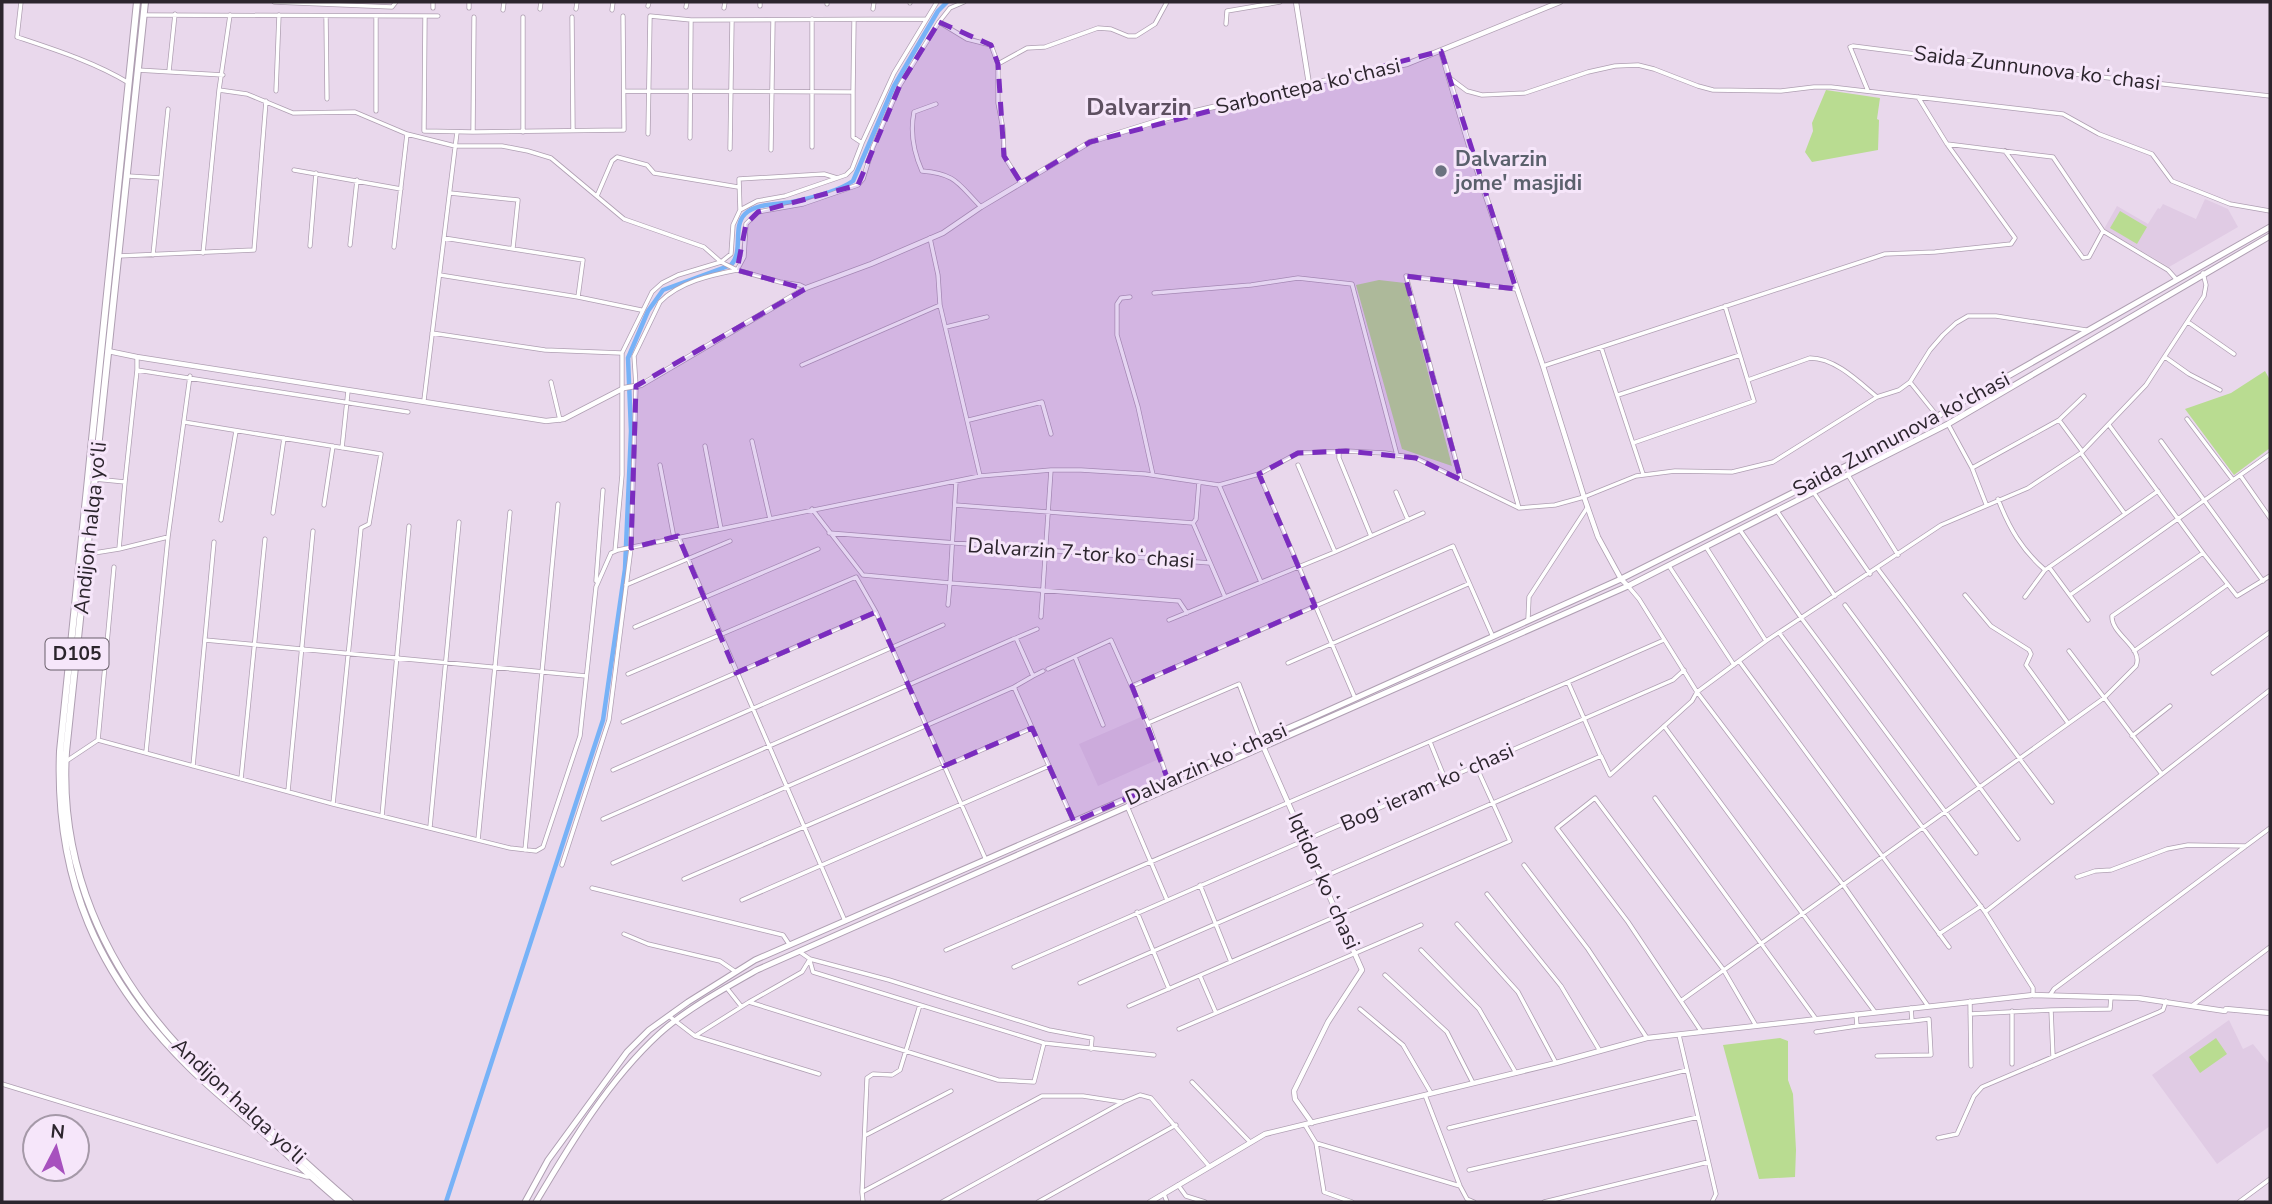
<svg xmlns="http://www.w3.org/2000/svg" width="2272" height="1204" font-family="'Nunito Sans',sans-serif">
	<rect width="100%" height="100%" fill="#e9d8ec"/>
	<!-- built -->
	<path fill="#e0cbe4" d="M2205,199l23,10 10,18 -69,40 -65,-38 13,-23 31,18 10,-16 2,1 3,-5 33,15z
		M1141,717l18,42 -61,27 -19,-42z
		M2229,1020l14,29 10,-5 17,21v61l-53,38 -65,-89z"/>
	<!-- green -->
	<path fill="#b9dc91" d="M1826,90l54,8 -3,21 2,1 -1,30 -66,12 -7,-10 8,-21 -1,-8z
		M2120,211l27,16 -10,17 -27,-16z
		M1379,280l26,3 47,183 -50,-17 -46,-164z
		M2265,371l5,9v68l-36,27 -49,-66 46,-16z
		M1780,1038l8,3v39l5,14 3,56 -1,27 -36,2 -36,-134z
		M2216,1038l11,16 -27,19 -11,-16z"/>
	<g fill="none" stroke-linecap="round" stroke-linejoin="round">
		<!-- canal -->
		<path stroke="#77b2f7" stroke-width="4.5" d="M446,1202l157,-482 22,-151 6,-138 -3,-73 20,-47 15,-21 68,-25c13,-14 1,-38 14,-51 11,-11 32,-9 47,-12 19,-4 45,-10 61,-21l41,-95 44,-75 9,-9"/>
		<!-- minor casing -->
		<g stroke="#af9fb2" stroke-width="5">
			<path id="minor" d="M21,2l-4,35c39,13 77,25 112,46
				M274,2l118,5 4,-5
				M964,2l-14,6 -11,14 28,17 24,6 7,19v39l5,26 1,27 17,27
				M910,3v-1
				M827,4v-2
				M648,6l1,-4
				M760,6v-4
				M686,7l1,-5
				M433,8v-6
				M469,8v-6
				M724,8l1,-6
				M540,9l1,-7
				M576,9l1,-7
				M873,9l1,-7
				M503,10l1,-8
				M612,10l1,-8
				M145,15l293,1
				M230,15l-11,75 28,4 46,19 62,-1 52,22 48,12h47l26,5 23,7 73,61 80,28 17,15 16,8 43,12 20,3 6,3
				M326,16l1,83
				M376,16v95
				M425,16l-1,115 49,1 1,-115
				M523,17v115
				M572,17l1,114
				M1226,24l1,-13 53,-9
				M998,64l29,-16 18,-1 53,-19 13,1 17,7h8l19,-12 12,-22
				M137,70l86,5
				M169,71l6,-57
				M1451,79l16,12 15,4 43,-2 63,-21 27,-6 23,-1 16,4 44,17 15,4 68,1 33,-4h17l232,27 36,20 53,20 20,27 58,23 40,7
				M276,91l3,-76
				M624,91l229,1 1,-72
				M1868,91l-18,-44 3,-1 212,27 205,23
				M853,92v45l9,6 32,-70 43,-71
				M936,104l-22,8c-4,20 0,41 8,59 35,3 36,13 59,36
				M473,132l151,-2 -1,-114
				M648,134l2,-118 41,4 235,-1
				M690,138l1,-118
				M1947,144l106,13 50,74 65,39 8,9
				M812,147v-128
				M730,149l2,-129
				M771,150l2,-130
				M2005,151l78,107 6,-1 14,-26
				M294,170l107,19
				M128,176l33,2
				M450,193l68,7 -5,48
				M597,196l15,-35 5,-4 30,8 7,8 84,14
				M740,210l17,-9 28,-5 61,-21 6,-6 10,-26
				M930,238l8,37 2,30 40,171
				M350,245l7,-65
				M310,246l6,-73
				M394,247l13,-113
				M203,253l16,-163
				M153,255l15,-146
				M118,256l136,-6 12,-149
				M440,275l138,22 5,-37 -139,-22
				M1455,283l64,225
				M1154,293l97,-8 47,-7 54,6 45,171
				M578,297l63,13
				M1130,297l-9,1 -4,6v31l21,72 15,68
				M2188,322l46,32
				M946,327l41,-10
				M432,333l113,17 76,3
				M1601,347l42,127
				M2165,357l24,17 31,16
				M802,365l138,-60
				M1543,366l342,-112 50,-2 76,-8 4,-6 -68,-94 -29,-47
				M137,370v-13
				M1748,380l62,-22c25,0 48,23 67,39
				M551,382l9,38
				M1910,382l28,35
				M1618,395l122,-40
				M424,400l33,-268
				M2187,419l46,61
				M969,420l73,-18 9,32
				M2059,420l23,31
				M184,422l197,32 -12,70 -8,4 -28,276
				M1948,424l24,44 14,36
				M752,441l18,78
				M2161,441l102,140
				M1633,443l121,-42 -29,-95
				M705,446l16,83
				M342,448l6,-57
				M1339,451v7l32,78
				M2081,453l44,61
				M660,465l14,73
				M1298,465l37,87
				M1972,468l87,-48 25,-24
				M1259,474l96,224
				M1848,475l50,80
				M2240,475l30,43
				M95,479l30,3 12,-112 271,42
				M1461,480l-55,-204 110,13
				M1199,482l-3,37 -3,4 32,74
				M1219,485l42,97
				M1396,492l12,28
				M1814,493l56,81
				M1998,499c11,29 24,51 47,71l113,-79
				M324,505l9,-59
				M955,505l238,18
				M812,509l51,66 87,8 6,-102
				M1777,511l58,85
				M273,513l11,-75
				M221,520l15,-89
				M1740,530l62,89 174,234
				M829,533l381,30
				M679,538l166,383
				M1706,547l60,94
				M119,549l6,-67
				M615,551l7,-76v-122l30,-61 10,-9 16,-8 43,-13 10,-8 2,-29 7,-15 -1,-31 85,-5 13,4
				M2203,553l34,43 33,-20
				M88,554l31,-5 49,-12
				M1669,566l65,99
				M2049,567l39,53
				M1878,569l174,233
				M596,581l7,-91
				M626,585l104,-44
				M1628,586l11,13 58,93 147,194 84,120
				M1965,595l26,31 38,24 2,4 -5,11 42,58
				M2070,595l200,-141
				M2025,597l20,-27
				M948,605l2,-22 229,18 8,12
				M1845,605l173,234
				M1041,617l10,-147
				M1528,619l1,-22 58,-89
				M1169,620l166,-68 88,-39
				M635,627l183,-78
				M1780,634l205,278 48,76v7
				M1016,638l21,-9
				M205,640l381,36
				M2069,651l92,122
				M2134,651l93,-66
				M1075,657l28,68
				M1739,661l210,286
				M76,663l29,2 9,-98
				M1288,663l180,-79
				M105,665l-7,75 235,64 177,44 26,3 7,-4 37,-111 16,-149 15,-34 7,-3 362,-74 71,-6h30l64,4 74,11 40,-11 39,-21 48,-2 39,2 31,5 103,50 36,-3 29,-8 52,-21 39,-5 57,1 41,-10 104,-65 22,-7 11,-8 20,-32 13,-15 13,-12 12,-7h28l90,14
				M1048,669l63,-29 37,83 20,57
				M2213,673l57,-41
				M628,674l228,-97 20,35 110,248
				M1033,676l10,-5
				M1568,682l96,-42
				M1132,686l321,-140 40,91
				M1014,687l60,135
				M623,722l253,-110
				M1148,723l91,-39 21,55
				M1664,726l211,286
				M2132,736l38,-30
				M1430,742l15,37
				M146,752l22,-215 22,-161
				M68,760l30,-20
				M193,766l21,-224
				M613,770l330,-145
				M241,779l24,-240
				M288,791l25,-260
				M1655,798l161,221
				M1127,806l40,94
				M382,816l27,-290
				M603,819l410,-180 3,-1 17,38 -19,11 -401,176
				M430,827l29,-305
				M478,840l32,-328
				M525,850l33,-346
				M562,865l47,-145 22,-172 5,-162 -2,-30 26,-54c19,-20 51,-27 77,-32l7,-13 2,-33 12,-12 45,-8 55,-19 5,-6 10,-32 27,-62 39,-63
				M1524,865l64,84 59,89
				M2077,877l18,-6 16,-1 56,-21 21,-4 58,1
				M684,879l348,-151
				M1200,885l31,77
				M592,888l191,47 6,9
				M1487,894l74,92 39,65
				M742,900l307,-134
				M1137,912l32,77
				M1985,912l285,-222
				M1457,924l61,68 38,71
				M624,934l24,10 72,17 16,11
				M1939,934l42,-28
				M946,950l622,-268 32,73
				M1421,950l58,59 37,64
				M800,952l10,7 79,21 160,50 43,8 -1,11
				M810,959l-8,13 -53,30 249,78 36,2 10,-39
				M810,961l3,11 231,71 110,12
				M1014,967l659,-287 11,-10
				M1385,975l62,57 26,51
				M1200,976l16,37
				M1080,983l521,-227 9,19 82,-74 5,-9 69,-51 175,-116 87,-37 53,-35 65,-68 58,-89 2,-11 -3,-12
				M726,987l15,19
				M2050,995l4,-6 216,-161
				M1682,1000l422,-302 32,-32c8,-19 -25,-31 -24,-50l91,-63 -94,-128
				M1970,1001l1,65
				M2193,1005l77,-58
				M1129,1006l381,-165 -34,-75
				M1360,1009l43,36 28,48
				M2051,1010l59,-1 1,-12
				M2012,1011v53
				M1970,1014l81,-4 2,46
				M669,1016l26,20 54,-34
				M1857,1026l55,-5
				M1179,1029l242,-104
				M1701,1031l-73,-109 -71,-94 38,-30 128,171 32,55
				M1816,1032l41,-6 -1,-12
				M1679,1035l37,159 -4,8
				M695,1036l124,38
				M1877,1056l54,-1 -2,-36 -17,2 -1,-13
				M1192,1082l58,60
				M2,1084l305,93h4
				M1425,1095l35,91 7,13 7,3
				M1305,1125l11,18 8,49 28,10
				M1449,1128l238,-58
				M866,1135l85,-44
				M1938,1138l19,-4 17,-38 8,-9 177,-75 4,-2 3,-9
				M1316,1143l144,43
				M1469,1170l229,-53
				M1178,1185l8,11 19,6
				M862,1192l180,-96h41l39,6
				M1164,1194l3,8
				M863,1202l-1,-10 5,-114 6,-4 19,1 8,-5 20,-65
				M942,1202l181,-100 17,-7 11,3 58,68
				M1038,1202l138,-77
				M1544,1202l164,-40
				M2239,1202l31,-23"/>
		</g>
		<!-- tertiary casing -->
		<g stroke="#af9fb2" stroke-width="6">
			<path id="tertiary" d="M1296,2l13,82
				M1441,51l29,98 73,217 41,131 14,40 23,42 7,7
				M108,351l29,6 409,64 18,-2 60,-31 17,-3 165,-97 65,-24 72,-31 38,-26 109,-65 77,-24 142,-34 98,-20 153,-62
				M1263,746l99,224 -34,52 -34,69 1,8 17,24
				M1150,1202l115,-68 291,-71 91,-25 386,-43 105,3 87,13 1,-2 44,4"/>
		</g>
		<!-- secondary casing -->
		<g stroke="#af9fb2" stroke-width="7">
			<path id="secondary" d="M525,1202l23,-42 79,-108 22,-22 39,-28 67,-42 552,-240 314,-141 257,-129 392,-223
				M536,1202c35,-59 72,-121 123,-168 26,-24 66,-46 98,-64l871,-384 320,-162 322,-188"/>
		</g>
		<!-- trunk casing -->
		<g stroke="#af9fb2" stroke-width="8">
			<path id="trunk" d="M137,2l-77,749c-5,129 38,226 129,316 24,24 51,45 76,67 25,23 50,46 76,68
				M145,2l-79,750c-7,113 38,214 114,296 28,30 60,56 91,83 26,24 52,48 79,71"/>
		</g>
		<!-- minor -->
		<use href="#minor" stroke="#fff" stroke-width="3.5"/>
		<!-- tertiary -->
		<use href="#tertiary" stroke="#fff" stroke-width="4.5"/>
		<!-- secondary -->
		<use href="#secondary" stroke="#fff" stroke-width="5"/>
		<!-- trunk -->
		<use href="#trunk" stroke="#fff" stroke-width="6"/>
	</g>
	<!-- marked area -->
	<path fill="#7b2cbf" fill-opacity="0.2" stroke="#7b2cbf" stroke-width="5" stroke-dasharray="14 9" stroke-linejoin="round" d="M939,22l52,23 7,19 6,92 17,27 69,-41 351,-91 75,238 -111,-13 56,204 -45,-22 -70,-7 -48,2 -39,21 56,132 -183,80 36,94 -94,42 -42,-94 -88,38 -68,-154 -140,61 -58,-137 -47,12 5,-162 169,-97 -68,-19 9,-46 12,-12 100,-27 42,-100z"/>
	<!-- markers -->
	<circle fill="#6b7280" stroke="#f6e6fa" stroke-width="2.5" cx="1441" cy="171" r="7"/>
	<g text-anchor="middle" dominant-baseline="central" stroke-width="6" stroke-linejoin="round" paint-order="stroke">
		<!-- shield labels -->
		<rect fill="#f6e6fa" stroke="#695f6a" stroke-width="2" x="45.5" y="638.5" width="63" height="31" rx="5"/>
		<g font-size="19" font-weight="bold" fill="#2c252d">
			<text x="77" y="654">D105</text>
		</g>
		<!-- street labels -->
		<g font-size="21" fill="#2c252d" stroke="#f6e6fa">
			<text transform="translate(2037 68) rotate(7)">Saida Zunnunova koʻchasi</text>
			<text transform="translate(1308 86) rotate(-13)">Sarbontepa ko'chasi</text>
			<text transform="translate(1901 434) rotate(-28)">Saida Zunnunova ko'chasi</text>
			<text transform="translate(90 528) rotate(-84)">Andijon halqa yo‘li</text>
			<text transform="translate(1081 553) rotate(4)">Dalvarzin 7-tor koʻchasi</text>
			<text transform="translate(1206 764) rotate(-24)">Dalvarzin koʻchasi</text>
			<text transform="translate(1427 787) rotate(-24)">Bogʻieram koʻchasi</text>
			<text transform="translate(1324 881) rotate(66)">Iqtidor koʻchasi</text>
			<text transform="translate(239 1101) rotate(43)">Andijon halqa yo‘li</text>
		</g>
		<!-- worship labels -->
		<g font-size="21" font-weight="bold" fill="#5b616d" stroke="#f6e6fa" text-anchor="start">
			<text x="1455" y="159">Dalvarzin<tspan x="1455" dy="24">jome' masjidi</tspan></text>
		</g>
		<!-- quarter labels -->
		<g font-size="24" font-weight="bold" fill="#5e5061" stroke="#f6e6fa">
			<text x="1139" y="107">Dalvarzin</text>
		</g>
	</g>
	<!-- border -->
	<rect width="2272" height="1204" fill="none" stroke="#2c252d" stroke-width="7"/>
	<!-- north arrow -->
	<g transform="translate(56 1148) rotate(6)"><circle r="33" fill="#f6e6fa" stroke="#a599a8" stroke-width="2"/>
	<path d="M0-5L12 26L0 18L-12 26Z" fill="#a751be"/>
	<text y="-10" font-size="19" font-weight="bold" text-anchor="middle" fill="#2c252d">N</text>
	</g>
</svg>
